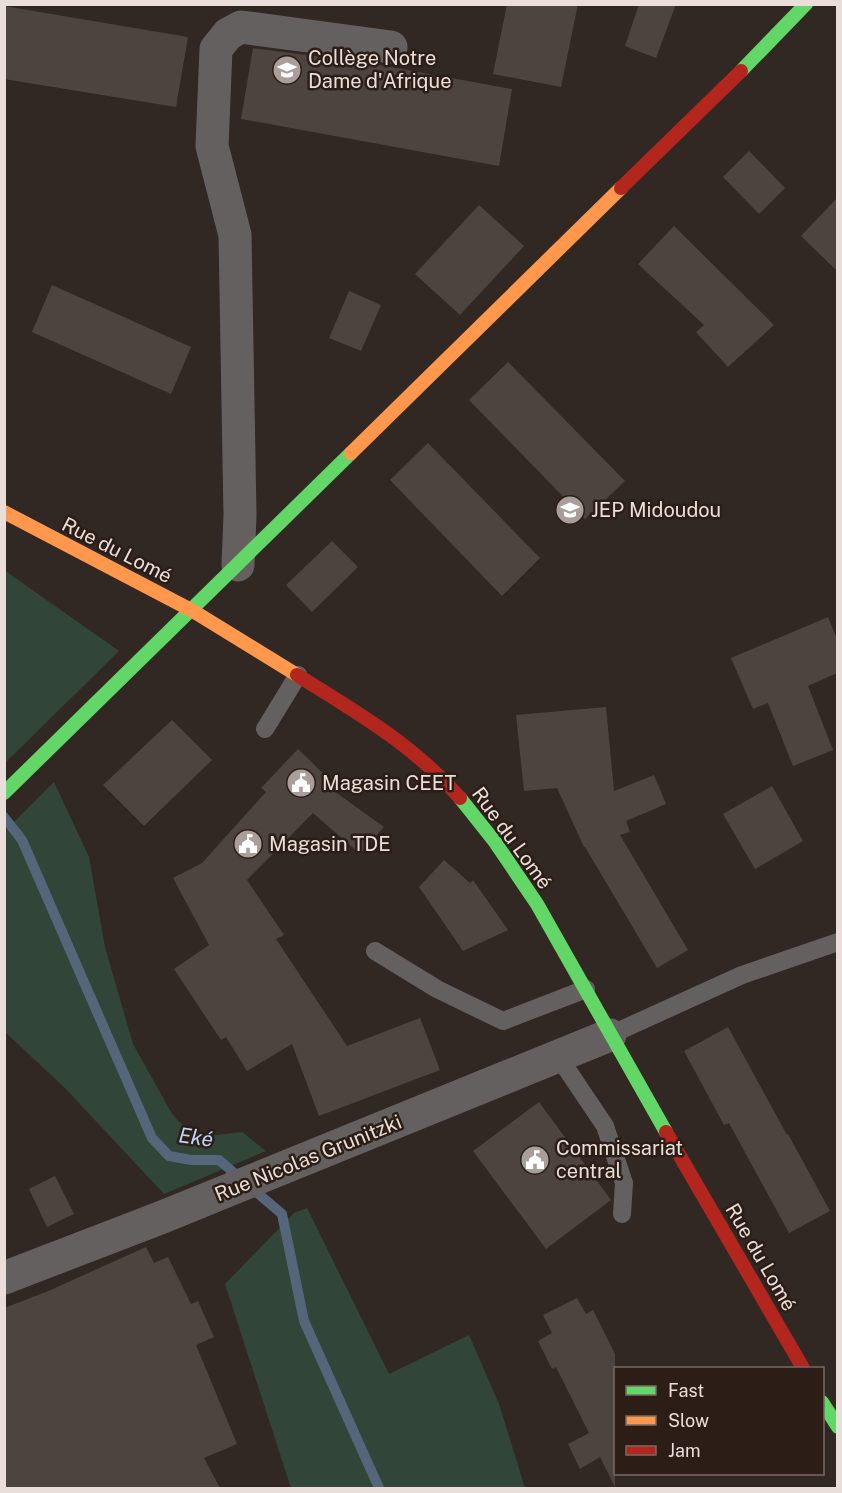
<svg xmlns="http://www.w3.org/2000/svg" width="842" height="1493" font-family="'Public Sans',sans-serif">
	<rect width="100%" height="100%" fill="#312824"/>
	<!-- green -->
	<path fill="#324539" d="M4,570l115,81 -113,111 -2,-2z
		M54,782l35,75 16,90 28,97 38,68 7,9 11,8 19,7 34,-4 24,19 -102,43 -99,-106 -60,-56v-201z
		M307,1208l82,166 80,-39 30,69 26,84h-234l-66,-204 69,-71z"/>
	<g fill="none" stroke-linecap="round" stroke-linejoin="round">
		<!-- stream -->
		<path stroke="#56667a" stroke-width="10" d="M4,817l18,23 130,298 17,18 22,4h28l63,54 22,107 75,167"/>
	</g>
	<!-- building -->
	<path fill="#4d4440" d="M507,4h71l-17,83 -68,-13z
		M639,4h37l-20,54 -31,-12z
		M4,6l184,31 -12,70 -172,-28z
		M253,48l116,15 143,26 -13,77 -258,-47z
		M749,151l36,37 -26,26 -36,-37z
		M837,198v73l-36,-35z
		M479,205l45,41 -64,69 -45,-41z
		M674,226l100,99 -46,42 -32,-35 8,-7 -66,-61z
		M52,285l139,62 -20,47 -139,-62z
		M349,291l32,14 -20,46 -32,-13z
		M508,362l117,119 -40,38 -116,-119z
		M428,443l112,115 -38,38 -112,-116z
		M332,541l26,26 -46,45 -26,-27z
		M828,617l9,22v34l-29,13 25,64 -40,16 -25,-63 -15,6 -22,-51z
		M606,707l8,84 40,-16 12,29 -40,17 4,11 -10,3 68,115 -31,18 -72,-121h-1l-27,-59 -33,3 -8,-76z
		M172,720l40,40 -68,66 -41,-41z
		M298,749l33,32 -4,5 57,41 -24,27 -47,-41 -66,67 37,55 -8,4 71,107 73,-28 20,52 -121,46 -27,-72 -45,27 -21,-34 -5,3 -47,-71 35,-24 -36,-67 29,-15 64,-71 -5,-4z
		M772,786l31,55 -48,28 -32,-55z
		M444,860l26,23 3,-3 35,50 -45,21 -44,-64z
		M728,1027l59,108 1,-1 42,77 -41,22 -60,-110 -5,2 -40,-74z
		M539,1102l72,98 -65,49 -73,-98z
		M55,1176l19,38 -27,13 -18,-38z
		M146,1247l8,16 14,-6 23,47 7,-3 16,36 -18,8 41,99 -33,14 16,30h-216v-180l42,-16z
		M577,1298l9,16 7,-4 22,44v133l-15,-30 -20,12 -12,-25 21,-11 -33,-66 -4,2 -14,-28 14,-8 -9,-18z"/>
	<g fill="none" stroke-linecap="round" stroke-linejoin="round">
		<!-- lane -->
		<path stroke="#656060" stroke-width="18" d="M265,729l33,-54
			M375,951l62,38 66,32 83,-32
			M610,1035l132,-60 96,-33
			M558,1056l47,70 19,57 -2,31"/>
		<!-- street -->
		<path stroke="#656060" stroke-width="33" d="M238,565l2,-50 -5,-280 -23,-89 4,-97 12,-15 13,-7 150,20
			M4,1278l156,-60 450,-183"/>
		<!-- fast -->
		<path stroke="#63d668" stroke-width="14" d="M741,71l65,-67
			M4,793l347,-340
			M460,798l35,44 42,62 129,228
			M822,1402l16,25"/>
		<!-- slow -->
		<path stroke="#ff974d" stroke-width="14" d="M351,453l270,-265
			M4,512l189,99 104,64"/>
		<!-- jam -->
		<path stroke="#b3261e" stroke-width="14" d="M621,188l120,-117
			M297,675c58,36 118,71 163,123
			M666,1132l137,236"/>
	</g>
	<!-- icons -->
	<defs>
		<g id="school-disc" transform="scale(1.5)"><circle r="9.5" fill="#a99e9a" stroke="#2c1d16"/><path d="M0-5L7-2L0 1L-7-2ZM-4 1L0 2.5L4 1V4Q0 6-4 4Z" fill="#fff"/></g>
		<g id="civic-disc" transform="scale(1.5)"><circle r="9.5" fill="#a99e9a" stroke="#2c1d16"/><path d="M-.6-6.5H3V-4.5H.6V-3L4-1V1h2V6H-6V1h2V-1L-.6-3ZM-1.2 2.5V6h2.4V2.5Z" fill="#fff"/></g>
	</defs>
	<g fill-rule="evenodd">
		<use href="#school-disc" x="287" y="70"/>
		<use href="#school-disc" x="570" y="510"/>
		<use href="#civic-disc" x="301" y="783"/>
		<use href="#civic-disc" x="248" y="844"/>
		<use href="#civic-disc" x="535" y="1160"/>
	</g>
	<g text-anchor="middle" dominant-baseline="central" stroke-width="5" stroke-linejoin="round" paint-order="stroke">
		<!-- poi labels -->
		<g font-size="20" fill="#e9ded9" stroke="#2c1d16" text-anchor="start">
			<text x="308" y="58">Collège Notre<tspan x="308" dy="23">Dame d'Afrique</tspan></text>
			<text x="591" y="510">JEP Midoudou</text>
			<text x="322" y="783">Magasin CEET</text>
			<text x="269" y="844">Magasin TDE</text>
			<text x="556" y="1148">Commissariat<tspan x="556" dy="23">central</tspan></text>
		</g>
		<!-- street labels -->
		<g font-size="20" fill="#e9ded9" stroke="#2c1d16">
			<text transform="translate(117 550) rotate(27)">Rue du Lomé</text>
			<text transform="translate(512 838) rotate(54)">Rue du Lomé</text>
			<text transform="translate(308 1158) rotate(-22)">Rue Nicolas Grunitzki</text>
			<text transform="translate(761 1257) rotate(60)">Rue du Lomé</text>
		</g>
		<!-- water labels -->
		<g font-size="21" font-style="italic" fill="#bbd6fa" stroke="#2c1d16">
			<text transform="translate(196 1137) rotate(8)">Eké</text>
		</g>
	</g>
	<!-- border -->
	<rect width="842" height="1493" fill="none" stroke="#e9ded9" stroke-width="12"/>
	<!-- legend -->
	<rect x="614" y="1367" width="210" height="108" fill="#2c1d16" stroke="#786a64" stroke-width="1.5"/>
	<rect x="626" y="1386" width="30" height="9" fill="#63d668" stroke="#786a64" stroke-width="1.5"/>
	<text x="668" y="1397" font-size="18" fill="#e9ded9">Fast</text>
	<rect x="626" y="1416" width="30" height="9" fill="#ff974d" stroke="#786a64" stroke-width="1.5"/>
	<text x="668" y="1427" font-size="18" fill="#e9ded9">Slow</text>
	<rect x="626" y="1446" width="30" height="9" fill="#b3261e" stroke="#786a64" stroke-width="1.5"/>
	<text x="668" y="1457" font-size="18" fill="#e9ded9">Jam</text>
</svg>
